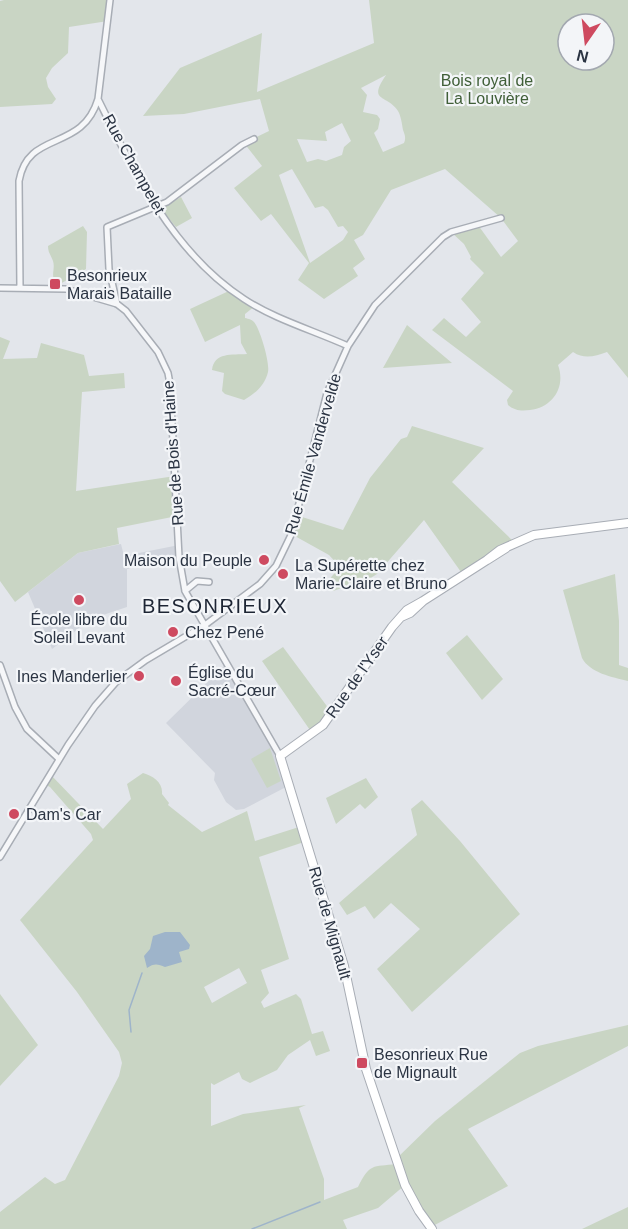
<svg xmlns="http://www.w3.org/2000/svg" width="628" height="1229" font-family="Helvetica,sans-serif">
	<rect width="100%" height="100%" fill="#e3e6eb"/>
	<!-- built -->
	<path fill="#d1d5dd" d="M121,544l3,12 55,-11 1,13 -53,11v38l-36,12 -39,30 -24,-57 50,-39z
		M224,666l47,79 15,42 -42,22 -8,1 -10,-8 -12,-22 1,-7 -49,-50z"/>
	<!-- green -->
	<path fill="#c9d5c4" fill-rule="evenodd" d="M4,0h106l-2,21 -39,6 -1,26 -16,15 -6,10 2,9 8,12 -4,5 -52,3v-106z
		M369,0h259v378l-21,-26c-12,4 -22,8 -34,0l-15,13c8,22 -5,42 -28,45 -8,1 -15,1 -22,-5l-1,-5 6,-9 -81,-61 12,-12 22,19 15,-15 -20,-23 23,-26 -14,-14 1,-2 -7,-13 -13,-12 27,-7 23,32 17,-16 -17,-23 -56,-49 -54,21 -28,45 -9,5 11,19 -12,9 5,8 -34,23 -26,-19 11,-17 -38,-49 -10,7 -27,-33 28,-22 -18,-23 25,-12 -9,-32 -76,15 -41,2 37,-48 82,-35 -5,59 117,-49zM568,24h36v36h-36zM386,75c-19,28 1,19 12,36 3,5 4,13 5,19 2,5 3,8 1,13l-21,9 -9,-19 4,-4 2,-10 -3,-4 -14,-3 4,-17 -6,-7zM342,123l9,18 -7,6 -2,8 -16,6 -8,-2 -11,3 -10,-23 30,2 -2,-9zM292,169l23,39 8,-2 5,4 10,17 5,-1 5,6 -5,8 -33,23 -31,-88z
		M181,197l11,21 -16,9 -15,-18z
		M83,226l4,6 -1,37 -26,15c-12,-5 -4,-14 -7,-23 -2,-6 -5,-8 -5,-15z
		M231,290l24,16 -10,8v4c4,1 6,1 9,4 6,7 16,40 14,50 -3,13 -13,22 -24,28l-19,-6 -3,-3 2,-18 -12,-3c2,-18 20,-15 35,-16l-6,-11 -1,-18 -35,17 -15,-33z
		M407,325l45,38 -69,5z
		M0,337l10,4 -7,18 34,-1 4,-15 43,12 5,21 35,-3 1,15 -43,4 -6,99 99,-15 2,40 -60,12 2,16 -41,9 -63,49 -15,-21z
		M412,426l72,22 -32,34 61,59 -52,31 -37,-52 -47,54 -8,5 -36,12 -3,-1 -4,-7 14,-16 -11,-12 -36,-20 6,-19 44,14 27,-52 31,-39 6,-2z
		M615,574l4,47v44l9,3v13c-16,-4 -38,-8 -46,-23l-19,-68z
		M467,635l36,44 -21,21 -36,-47z
		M283,647l49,66 -20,20 -50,-72z
		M270,748l11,33 -14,7 -16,-29z
		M143,773c10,3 20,9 19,21l7,9 -1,2 34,27 45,-21 8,30 44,-14 5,15 -45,15 30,102 -28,11 8,23 -8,9 3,6 32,-14 5,5 11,35 11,-3 7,20 -14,5 -6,-16 -22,15 -11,15 -27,13 -8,-4 -3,-7 -25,13 -3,-2v43l32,-12 63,-9 -7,3 25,71v21l34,-13c12,-24 14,-20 39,-23l-1,-5 39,-38 85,-68 18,-7 90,-21v21l-160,83 40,57 -77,41 -26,-42 -27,23 -35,12 4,9h-347v-17l45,-35 10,7 10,-4 54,-104 3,-13 -3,-11 -42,-60 -57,-72 73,-80 -2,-6 -41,-47 -6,-3 6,-10 53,55 28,-30 -4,-15zM239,968l8,15 -35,20 -8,-16z
		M366,778l12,19 -13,12 -5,-5 -24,20 -10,-26z
		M422,800l38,41 60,73 -108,98 -35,-43 43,-40 -29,-26 -17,16 -9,-13 -18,9 -8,-12 78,-68 -6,-26z
		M0,994l38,51 -38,41z
		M628,1207v22h-46z"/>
	<!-- water -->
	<path fill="#9eb4ca" d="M165,932h15l10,13 -1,4 -10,3 3,10 -17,5c-7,-3 -11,-4 -18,1l-3,-12 6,-7 3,-13z"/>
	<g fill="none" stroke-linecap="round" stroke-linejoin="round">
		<!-- stream -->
		<path stroke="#9eb4ca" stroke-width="1.5" d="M131,1032l-2,-22 13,-37
			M252,1229l68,-27"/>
		<!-- street casing -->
		<g stroke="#a8adb5" stroke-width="8">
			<path id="street" d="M98,99c36,73 76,155 146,200 30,20 71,32 104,47
				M0,288l66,1 51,15 9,7 32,41 10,21 2,11 9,173 6,34 95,165
				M20,288l-1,-107c9,-52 63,-28 79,-82l12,-99
				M117,304l-8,-35 -2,-42 60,-25 75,-57 12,-6
				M185,591l12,-10 12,1
				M0,665l15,42 12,22 32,30
				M0,857l68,-112 27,-39 21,-24 30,-22 59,-35 55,-41 16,-18 15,-31 36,-142 21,-47 27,-41 68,-68 8,-5 50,-14"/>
		</g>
		<!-- secondary casing -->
		<g stroke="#a8adb5" stroke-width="10">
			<path id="secondary" d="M506,548l-19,12 13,-10 34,-15 94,-12
				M423,601l64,-41
				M401,617l9,-4 13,-12 -16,9 -15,17 -69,98 -43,31 64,210 22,103 39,116 14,26 13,18"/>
		</g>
		<!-- street -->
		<use href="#street" stroke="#f6f7f9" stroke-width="5"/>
		<!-- secondary -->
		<use href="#secondary" stroke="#fff" stroke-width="8"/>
	</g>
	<!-- markers -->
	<g fill="#ce4a60" stroke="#f3f5f8" stroke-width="2">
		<rect x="49" y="278" width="12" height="12" rx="3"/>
		<circle cx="264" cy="560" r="6"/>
		<circle cx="283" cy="574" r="6"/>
		<circle cx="79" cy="600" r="6"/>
		<circle cx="173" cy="632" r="6"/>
		<circle cx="139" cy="676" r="6"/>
		<circle cx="176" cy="681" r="6"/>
		<circle cx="14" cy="814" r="6"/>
		<rect x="356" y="1057" width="12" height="12" rx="3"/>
	</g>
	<g text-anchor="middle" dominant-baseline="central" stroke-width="4.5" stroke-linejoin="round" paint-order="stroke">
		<!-- park labels -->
		<g font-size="16" fill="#405f38" stroke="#f3f5f8">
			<text x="487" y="80">Bois royal de<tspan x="487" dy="18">La Louvière</tspan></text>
		</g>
		<!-- street labels -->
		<g font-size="16" fill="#2b3443" stroke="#f3f5f8">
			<text transform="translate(134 164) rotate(61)">Rue Champelet</text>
			<text transform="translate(173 453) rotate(-94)">Rue de Bois d'Haine</text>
			<text transform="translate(313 454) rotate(-74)">Rue Émile Vandervelde</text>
			<text transform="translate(357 677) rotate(-55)">Rue de l'Yser</text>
			<text transform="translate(330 923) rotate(74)">Rue de Mignault</text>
		</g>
		<!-- poi labels -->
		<g font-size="16" fill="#2b3443" stroke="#f3f5f8" text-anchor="start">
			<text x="67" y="275">Besonrieux<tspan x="67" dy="18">Marais Bataille</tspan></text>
			<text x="252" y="560" text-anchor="end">Maison du Peuple</text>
			<text x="295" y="565">La Supérette chez<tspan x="295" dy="18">Marie-Claire et Bruno</tspan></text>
			<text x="79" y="619" text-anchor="middle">École libre du<tspan x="79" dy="18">Soleil Levant</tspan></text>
			<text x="185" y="632">Chez Pené</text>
			<text x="188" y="672">Église du<tspan x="188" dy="18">Sacré-Cœur</tspan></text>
			<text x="127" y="676" text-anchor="end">Ines Manderlier</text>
			<text x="26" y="814">Dam's Car</text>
			<text x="374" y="1054">Besonrieux Rue<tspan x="374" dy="18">de Mignault</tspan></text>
		</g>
		<!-- quarter labels -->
		<g font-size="20" letter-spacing="1.5" fill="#1d2534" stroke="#f3f5f8">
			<text x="215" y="606">BESONRIEUX</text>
		</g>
	</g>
	<!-- north arrow -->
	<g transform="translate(586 42) rotate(194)"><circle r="28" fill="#f3f5f8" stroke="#a3a8b0" stroke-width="1.5"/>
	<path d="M0-4.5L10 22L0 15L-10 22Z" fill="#ce4a60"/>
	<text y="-9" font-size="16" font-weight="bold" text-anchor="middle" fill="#2b3443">N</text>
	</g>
</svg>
